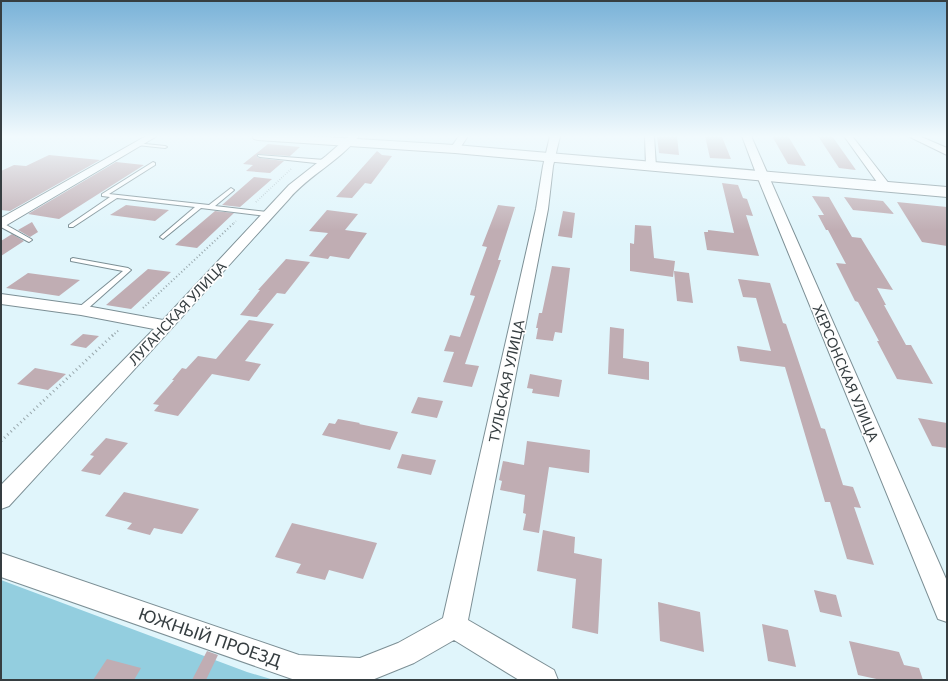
<svg xmlns="http://www.w3.org/2000/svg" width="948" height="681" font-family="Lato,sans-serif">
	<rect width="100%" height="100%" fill="#e0f5fb"/>
	<!-- green -->
	<path fill="#93cedf" d="M1,580l246,92 27,8h-273z"/>
	<!-- building -->
	<path fill="#c0adb3" d="M657,136h20l2,19 -20,-2z
		M705,136l17,1 9,22 -21,-1z
		M772,136h16l18,30 -18,-2z
		M818,136h14l24,34 -17,-2z
		M268,144l32,3 -10,9 -33,-2v3l3,1 24,3 -14,12 -24,-2 7,-6 -10,-1z
		M377,151l5,4 10,1 -21,28 -6,-1 -13,15 -16,-1z
		M49,155l51,5 -90,51 -9,-1v-39l13,-6 12,1z
		M116,162l28,3 -85,54 -31,-5z
		M254,177l18,2 -32,28 -18,-2z
		M722,183l16,2 5,13 4,1 6,17 -7,-1 13,41 -52,-6 -3,-18h4v-2l26,3z
		M812,196l17,1 23,40 9,1 32,52 -16,-2 9,17h-2l22,40h5l22,39 -36,-5 -20,-38h2l-21,-39 -3,-1 -19,-38 10,1 -18,-34h-2l-8,-15h6z
		M844,197l39,4 11,13 -41,-4z
		M897,202l50,5v39l-25,-4z
		M126,205l43,5 -14,11 -45,-6z
		M498,205l17,2 -17,53h3l-36,104 14,2 -7,21 -29,-5 11,-30 -10,-1 6,-16 10,2 15,-41 -5,-1 1,-4 16,-44 -5,-1z
		M327,210l31,4 -13,16 22,3 -18,26 -19,-3 -2,3 -19,-3 19,-23 -19,-2z
		M215,211l19,2 -37,35 -22,-3z
		M563,211l12,2 -3,25 -14,-2z
		M32,222l6,10 -8,5 -12,-7z
		M635,225l16,1 3,32 21,3 -2,16 -43,-6v-28l4,1z
		M12,234l12,7 -23,15v-15z
		M286,259l24,3 -25,32 -8,-1 -20,24 -17,-2 20,-25h-2z
		M552,266l18,2 -8,65 -7,-1 -2,9 -17,-2 2,-11h-2l3,-15h3z
		M148,269l23,3 -40,37 -25,-4z
		M674,271l15,2 4,30 -16,-2z
		M28,273l52,7 -21,16 -53,-8z
		M738,279l32,4 13,40 3,1 35,104 4,1 18,56 10,2 8,21 -7,-1 20,58 -27,-6 -17,-57h-5l-40,-135 -45,-6 -3,-15 34,5 -15,-53 -13,-1z
		M249,320l25,4 -29,37 16,3 -12,17 -37,-7 -34,42 -24,-5 5,-6 -6,-1 21,-24h-2l10,-12 4,1 12,-13 18,3z
		M610,327l14,2 -1,29 26,4v18l-41,-6z
		M83,334l16,2 -13,12 -16,-3z
		M35,368l31,6 -18,16 -31,-6z
		M530,374l32,6 -3,17 -27,-4 1,-4 -6,-1z
		M418,397l25,4 -6,17 -26,-5z
		M918,418l29,5v25l-15,-2z
		M338,419l22,4 -1,1 39,8 -8,18 -68,-15 7,-12 6,1z
		M106,438l22,5 -28,32 -19,-4 13,-15 -4,-1z
		M527,441l63,9 -1,23 -40,-6 -10,66 -16,-3 3,-16 -3,-1 2,-18 -25,-5 2,-9 -3,-1 4,-19 21,4z
		M402,454l34,6 -5,15 -34,-7z
		M124,492l75,17 -17,25 -28,-6 -4,7 -23,-6 5,-6 -27,-7z
		M292,523l85,20 -14,36 -34,-9 -4,10 -29,-7 5,-9 -26,-7z
		M543,530l32,7 -1,16 28,6 -4,75 -26,-6 4,-49 -39,-8z
		M814,590l22,5 6,22 -22,-5z
		M658,602l42,10 4,40 -44,-11z
		M762,624l26,6 8,37 -28,-6z
		M849,641l50,11 5,13 15,3 4,12h-42l-23,-5z
		M207,651l11,4 -12,25h-14z
		M107,659l34,9 -7,12h-41z"/>
	<g fill="none" stroke-linecap="round" stroke-linejoin="round">
		<!-- service casing -->
		<g stroke="#7c8f95" stroke-width="2">
			<path id="service" d="M135,143l30,3 2,1 -2,1 -28,-3h-2z
				M258,155l67,5 3,2 -3,2 -65,-7 -2,-1z
				M153,162l2,1v2l-46,29 100,11 22,-17 3,2 -1,1 -18,15 52,6 3,2 -3,2 -66,-8 -38,31 -3,-2 1,-1 34,-29 -78,-9 -44,29h-4v-2l41,-28 -8,-1v-2z
				M1,222l30,17 1,1 -3,2 -2,-1 -26,-14z
				M73,258l55,10 3,2 -47,42h-6l-1,-2 1,-2 45,-37 -52,-10v-2z"/>
		</g>
		<!-- minor casing -->
		<g stroke="#7c8f95" stroke-width="2">
			<path id="minor" d="M146,136h11l-152,90 -4,1v-9z
				M349,136h10c-19,25 -50,39 -70,63 -93,103 -186,205 -280,307l-8,3v-24l153,-156 -73,-14 -80,-11v-10l80,11 82,15 126,-135 37,-29z
				M459,136h9l-10,15h-6l-2,-2z
				M550,136h10l-7,30 -5,43 -80,411 86,50 4,10h-39l-65,-40 -40,23 -42,17h-77l-294,-103v-24l298,102 61,3 38,-15 45,-25 93,-409 7,-43z
				M645,136h9l2,31 -5,3 -5,-3z
				M742,136h9l196,445v41l-9,-3 -181,-443z
				M844,136h8l38,49 1,2 -1,2h-8z
				M908,136h11l28,12v7z"/>
		</g>
		<!-- secondary casing -->
		<g stroke="#7c8f95" stroke-width="2">
			<path id="secondary" d="M252,136h57l146,9 492,42v10l-492,-44 -197,-13 -4,-1z"/>
		</g>
		<!-- path-far2 -->
		<path stroke="#99a8ad" stroke-width="1.5" stroke-dasharray="0.5 2" stroke-linecap="butt" d="M256,202l35,-33
			M234,223l2,-2"/>
		<!-- path-far1 -->
		<path stroke="#99a8ad" stroke-width="2" stroke-dasharray="1 2.5" stroke-linecap="butt" d="M143,308l92,-86
			M112,336l7,-6"/>
		<!-- path -->
		<path stroke="#99a8ad" stroke-width="3" stroke-dasharray="1 3.5" stroke-linecap="butt" d="M1,441l112,-106"/>
		<!-- service -->
		<use href="#service" fill="#fff" fill-rule="evenodd"/>
		<!-- minor -->
		<use href="#minor" fill="#fff" fill-rule="evenodd"/>
		<!-- secondary -->
		<use href="#secondary" fill="#fff" fill-rule="evenodd"/>
	</g>
	<!-- sky -->
	<linearGradient id="sky" x2="0" y2="1"><stop stop-color="#79b2d8"/><stop offset="0.59" stop-color="#f1fafd"/><stop offset="1" stop-color="#f1fafd" stop-opacity="0"/></linearGradient>
	<rect width="948" height="231" fill="url(#sky)"/>
	<g text-anchor="middle" dominant-baseline="central" stroke-width="3.5" stroke-linejoin="round" paint-order="stroke">
		<!-- street labels -->
		<g font-size="14" fill="#363e41" stroke="#fefefe">
			<text transform="translate(177 313) rotate(-47)">ЛУГАНСКАЯ УЛИЦА</text>
			<text transform="translate(846 373) rotate(67)">ХЕРСОНСКАЯ УЛИЦА</text>
			<text transform="translate(506 381) rotate(-78)">ТУЛЬСКАЯ УЛИЦА</text>
		</g>
		<!-- near-street labels -->
		<g font-size="17" fill="#363e41" stroke="#fefefe">
			<text transform="translate(210 637) rotate(19)">ЮЖНЫЙ ПРОЕЗД</text>
		</g>
	</g>
	<!-- border -->
	<rect width="948" height="681" fill="none" stroke="#363e41" stroke-width="4"/>
</svg>
